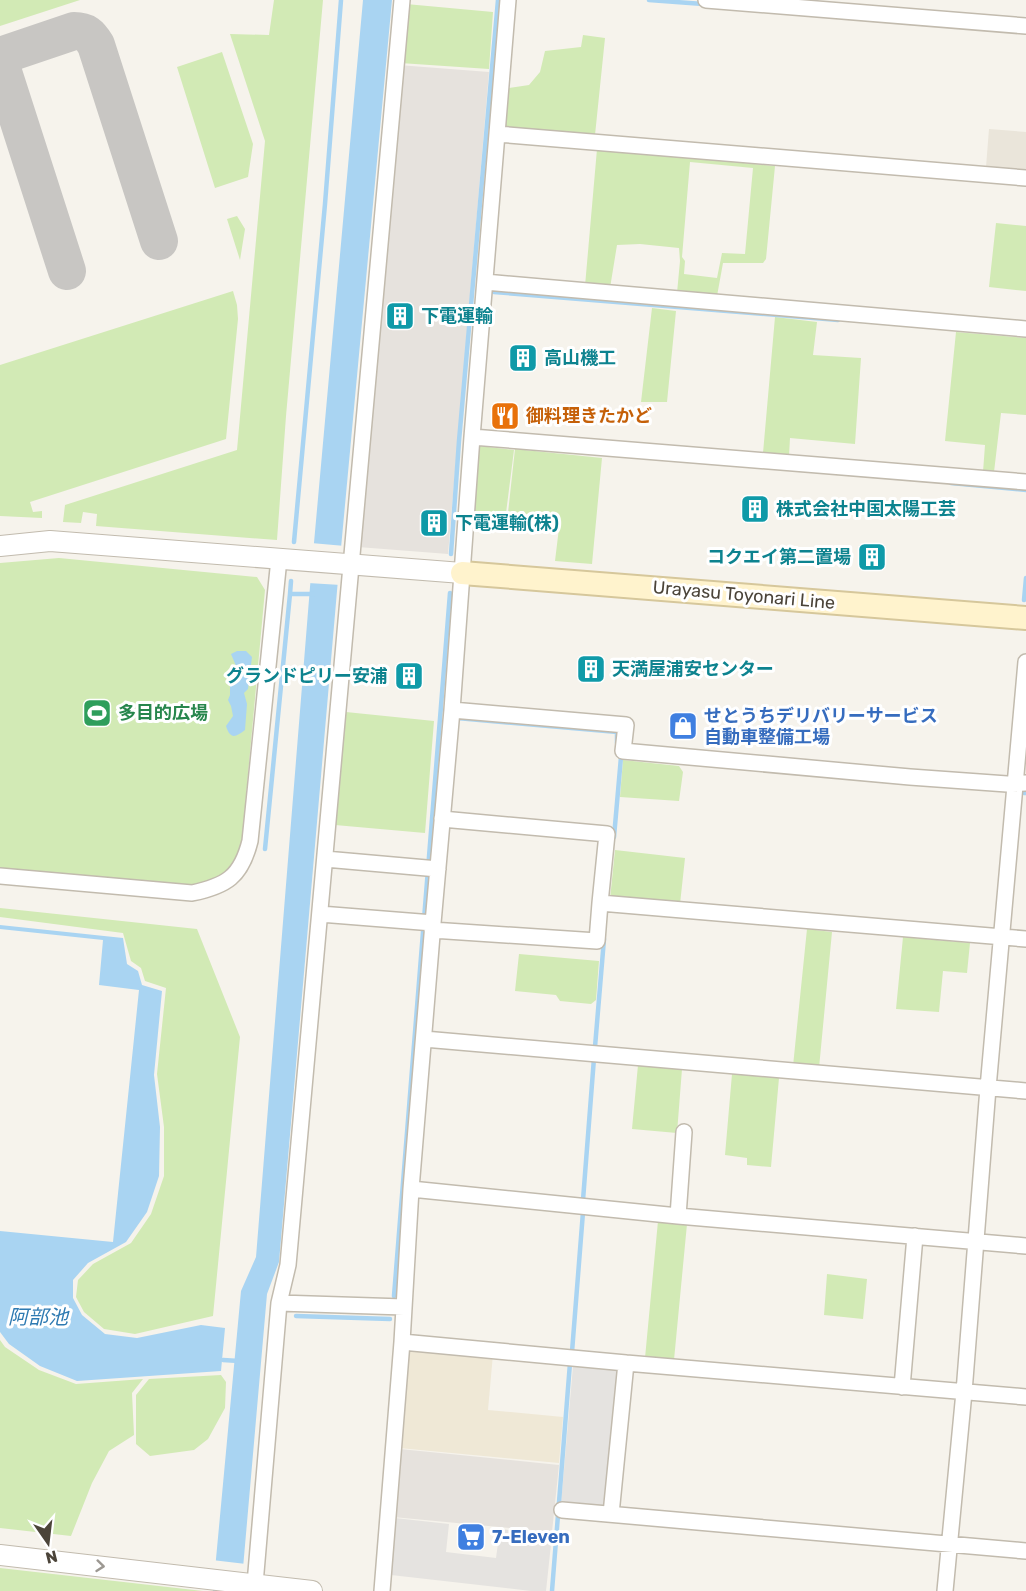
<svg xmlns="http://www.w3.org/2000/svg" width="1026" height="1591" font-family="Rubik,'Noto Sans JP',sans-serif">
	<rect width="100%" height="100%" fill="#f6f3ec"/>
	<!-- residential -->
	<path fill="#eae5da" d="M989,129l37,3v39l-40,-4z"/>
	<!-- industrial -->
	<path fill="#e6e2dd" d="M398,65l91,7 -41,482 -90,-7z
		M400,1449l159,16 -7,67 -159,-15z"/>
	<!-- education -->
	<path fill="#efe8d6" d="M408,1350l85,4 -5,56 75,7 -4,46 -160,-15z"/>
	<!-- green -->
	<path fill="#d2eab5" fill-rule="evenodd" d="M0,0h80l-80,26z
		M274,0h49l-37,416 -9,124 -181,-14 1,-12 -14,-2 -2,11 -18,-1 2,-17 172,-55 28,-309 -35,-107 39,1z
		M406,4l87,8 -4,57 -89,-6z
		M583,35l22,3 -10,97 -85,-5 -4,-3 -1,-3 4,-36 20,-3 11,-13 5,-21 36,-4z
		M222,52l31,92 -5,33 -33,11 -38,-121z
		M597,149l178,17 -9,93 -3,4h-40l-6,33 -40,-3 3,-32 -1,-13 -39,-4 -23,1 -7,43 -25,-2zM690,162l63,6 -8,86 -23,-1 -5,25 -33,-4 1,-13 -3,-4z
		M237,216l8,13 -5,31 -13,-41z
		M996,223l30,3v65l-37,-4z
		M233,291l4,14 1,14 -12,120 -196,63 3,10 9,-1v7l-42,-2v-151z
		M652,308l24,3 -9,91h-26z
		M775,317l42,5 -4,33 48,3 -6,86 -65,-6 -1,18 -26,-3z
		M956,332l70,6v77l-25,-2 -7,59h-11l2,-27 -40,-4z
		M479,446l35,4 -9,71 -33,-2z
		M515,449l87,9 -10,106 -37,-3 4,-33 -52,-6z
		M59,558l198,19 8,13 -24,260 -12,22 -22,11 -19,3 -188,-18v-305z
		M346,712l88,9 -9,112 -90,-8z
		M623,760l56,6 4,6 -4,29 -59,-4z
		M615,850l70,8 -5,46 -70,-5z
		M0,908l197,21 43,108 -27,279 -78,18 -31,-5 -20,-17 -8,-15 2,-17 15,-16 38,-21 20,-29 13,-38v-49l-7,-53 9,-86 -21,-7 -4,-13 -10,-7 -8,-28 -123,-16z
		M807,929l25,3 -13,136 -26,-2z
		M903,937l67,6 -3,30 -24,-2 -4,41 -43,-3z
		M519,954l80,7 -3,39 -5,4 -31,-3 -4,-6 -41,-4z
		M638,1065l44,4 -5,64 -45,-4z
		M732,1074l47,4 -8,89 -24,-2v-7l-22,-3z
		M658,1221l29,3 -13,136 -29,-2z
		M827,1274l40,5 -4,40 -39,-4z
		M0,1340l5,7 34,23 37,14 67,-5 -11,14 2,42 -25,16 -17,32 -21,53 -71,-8z
		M221,1375l5,7 -1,26 -17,31 -14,11 -44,6 -14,-12v-49l13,-16z
		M0,1568l203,23h-203z"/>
	<!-- parking -->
	<path fill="#e5e3e0" d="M573,1366l47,4 -13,139 -46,-5z
		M395,1518l54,6 -3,28 50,6 4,-29 52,6 -6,56h-15l-140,-16z"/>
	<!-- water -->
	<path fill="#a9d4f2" d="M363,0h29l-55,591 -58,671 -12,32 -26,297h-28l28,-300 15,-34 54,-670z
		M237,651h9l6,6 -4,32 -4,4 3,11 -2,26c-10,8 -15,9 -19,-4l7,-10 -2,-10 -3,-6 2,-5v-12l9,-10 -8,-19z
		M0,925l123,13 4,26 11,7 4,14 20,6 -8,84 6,52 -1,49 -12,36 -21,30 -38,21 -15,17v18l9,17 23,19 32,4 64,-13 24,3 -4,43 -144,10 -37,-15 -31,-22 -9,-12v-101l113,11 26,-252 -40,-5 4,-45 -103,-11z"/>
	<!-- pier -->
	<path fill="#f6f3ec" d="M311,543l34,3 -4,39 -33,-2z
		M212,1560l34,4 -2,27 -34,-2z"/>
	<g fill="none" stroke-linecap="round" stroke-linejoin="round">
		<!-- stream -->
		<path stroke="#a9d4f2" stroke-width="4.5" d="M649,0l54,4
			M494,292l344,28
			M951,483l75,7
			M294,542l31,-338 16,-204
			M451,554l8,-113 39,-441
			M290,594l1,-13
			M1024,600l2,-22
			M457,718l160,14v11
			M1024,793h2
			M614,837l7,-80
			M265,849l25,-255h24
			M595,1047l9,-108
			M583,1200l11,-142
			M394,1296l56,-703
			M296,1316l94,3
			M572,1352l11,-140
			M223,1360l16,1
			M552,1591l18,-228h3"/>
		<!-- taxiway -->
		<path stroke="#c8c6c3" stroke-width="38" d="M0,56l74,-25c12,0 16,4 22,14l63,196
			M0,67l4,8 63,196"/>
		<!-- minor casing -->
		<g stroke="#c2bbae" stroke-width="18">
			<path id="minor" d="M706,0l320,26
				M497,134l529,44
				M485,282l541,47
				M472,437l554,45
				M452,710l174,15 -3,26 287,26 97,7 19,-1
				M442,819l165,15 -7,69
				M325,859l113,10
				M0,876l192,17c34,-7 49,-16 58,-52l29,-282
				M320,914l113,9
				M432,930l165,11 3,-38 426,36
				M424,1039l602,52
				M411,1189l267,27 348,30
				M678,1216l6,-84
				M279,1303l125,4
				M402,1342l224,21 400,34
				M902,1387l13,-151
				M562,1510l464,41
				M611,1514l15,-151
				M255,1584l24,-281 9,-38 114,-1265
				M382,1591l20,-249 9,-153 22,-266 19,-213 20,-273 36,-437
				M945,1591l19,-199 24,-304 38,-426"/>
		</g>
		<!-- tertiary casing -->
		<g stroke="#c2bbae" stroke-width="22">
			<path id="tertiary" d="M0,546l50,-5 412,32
				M0,1555l312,36"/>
		</g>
		<!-- secondary casing -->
		<g stroke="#d6c79b" stroke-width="26">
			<path id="secondary" d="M462,573l564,45"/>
		</g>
		<!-- minor -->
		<use href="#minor" stroke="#fff" stroke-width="15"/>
		<!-- tertiary -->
		<use href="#tertiary" stroke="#fff" stroke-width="20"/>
		<!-- secondary -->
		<use href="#secondary" stroke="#fff3cd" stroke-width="22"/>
	</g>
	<!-- one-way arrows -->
	<defs><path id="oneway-chevron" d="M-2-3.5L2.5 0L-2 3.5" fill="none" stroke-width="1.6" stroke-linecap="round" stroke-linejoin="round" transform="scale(1.5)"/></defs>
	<use stroke="#9c9892" href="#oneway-chevron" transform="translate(100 1566) rotate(6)"/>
	<!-- icons -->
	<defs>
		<g id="building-square" transform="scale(1.5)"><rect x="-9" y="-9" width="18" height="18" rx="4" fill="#0f9aa8" stroke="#fff"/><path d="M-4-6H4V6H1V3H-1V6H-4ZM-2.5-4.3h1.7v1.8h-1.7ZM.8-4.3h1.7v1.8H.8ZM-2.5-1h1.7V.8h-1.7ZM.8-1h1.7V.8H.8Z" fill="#fff"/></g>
		<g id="restaurant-square" transform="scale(1.5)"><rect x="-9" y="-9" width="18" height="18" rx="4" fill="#e8710a" stroke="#fff"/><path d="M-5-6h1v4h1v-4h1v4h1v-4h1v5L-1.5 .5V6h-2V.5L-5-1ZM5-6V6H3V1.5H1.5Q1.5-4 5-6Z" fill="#fff"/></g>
		<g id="stadium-square" transform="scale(1.5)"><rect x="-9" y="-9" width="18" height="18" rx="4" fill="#2e9e5b" stroke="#fff"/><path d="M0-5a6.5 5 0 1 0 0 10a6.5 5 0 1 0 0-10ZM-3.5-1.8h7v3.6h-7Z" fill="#fff"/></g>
		<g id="shop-square" transform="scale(1.5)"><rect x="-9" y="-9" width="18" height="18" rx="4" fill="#3f7fe0" stroke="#fff"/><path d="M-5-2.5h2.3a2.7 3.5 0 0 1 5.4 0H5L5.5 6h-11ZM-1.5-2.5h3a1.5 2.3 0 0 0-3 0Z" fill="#fff"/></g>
		<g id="supermarket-square" transform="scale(1.5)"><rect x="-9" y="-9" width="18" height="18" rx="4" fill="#3f7fe0" stroke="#fff"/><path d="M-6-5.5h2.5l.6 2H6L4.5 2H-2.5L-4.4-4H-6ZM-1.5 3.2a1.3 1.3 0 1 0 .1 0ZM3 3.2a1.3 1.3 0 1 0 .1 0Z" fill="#fff"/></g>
	</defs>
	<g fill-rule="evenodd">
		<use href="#building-square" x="400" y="316"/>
		<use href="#building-square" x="523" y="358"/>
		<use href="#restaurant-square" x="505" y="416"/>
		<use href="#building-square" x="755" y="509"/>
		<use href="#building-square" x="434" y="523"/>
		<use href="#building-square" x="872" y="557"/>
		<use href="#building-square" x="591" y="669"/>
		<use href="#building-square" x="409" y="676"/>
		<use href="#stadium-square" x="97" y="713"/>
		<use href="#shop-square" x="683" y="726"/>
		<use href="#supermarket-square" x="471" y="1537"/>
	</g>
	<g text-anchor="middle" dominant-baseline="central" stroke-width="6" stroke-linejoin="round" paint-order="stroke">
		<!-- culture labels -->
		<g font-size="18" font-weight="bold" fill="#0d838f" stroke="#fff" text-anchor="start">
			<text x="421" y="316">下電運輸</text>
			<text x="544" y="358">高山機工</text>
			<text x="776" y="509">株式会社中国太陽工芸</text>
			<text x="455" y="523">下電運輸(株)</text>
			<text x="851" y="557" text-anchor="end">コクエイ第二置場</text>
			<text x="612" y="669">天満屋浦安センター</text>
			<text x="388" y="676" text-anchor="end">グランドピリー安浦</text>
		</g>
		<!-- food labels -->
		<g font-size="18" font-weight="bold" fill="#c56008" stroke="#fff" text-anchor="start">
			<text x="526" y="416">御料理きたかど</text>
		</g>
		<!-- street labels -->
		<g font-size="18" fill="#4b4439" stroke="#fff">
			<text transform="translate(744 595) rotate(5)">Urayasu Toyonari Line</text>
		</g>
		<!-- leisure labels -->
		<g font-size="18" font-weight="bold" fill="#27864d" stroke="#fff" text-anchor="start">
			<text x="118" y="713">多目的広場</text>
		</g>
		<!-- shop labels -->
		<g font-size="18" font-weight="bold" fill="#366cbe" stroke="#fff" text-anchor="start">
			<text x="704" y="716">せとうちデリバリーサービス<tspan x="704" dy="21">自動車整備工場</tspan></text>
			<text x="492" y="1537">7-Eleven</text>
		</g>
		<!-- water labels -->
		<g font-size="20" font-style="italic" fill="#2e7ab2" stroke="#fff">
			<text x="38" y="1317">阿部池</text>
		</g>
	</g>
	<!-- north arrow -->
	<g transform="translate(48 1543) rotate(166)" stroke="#ffffff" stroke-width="4.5" paint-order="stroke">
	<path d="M0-4.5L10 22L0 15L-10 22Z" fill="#4b4439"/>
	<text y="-9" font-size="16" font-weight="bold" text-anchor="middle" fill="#4b4439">N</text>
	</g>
</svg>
